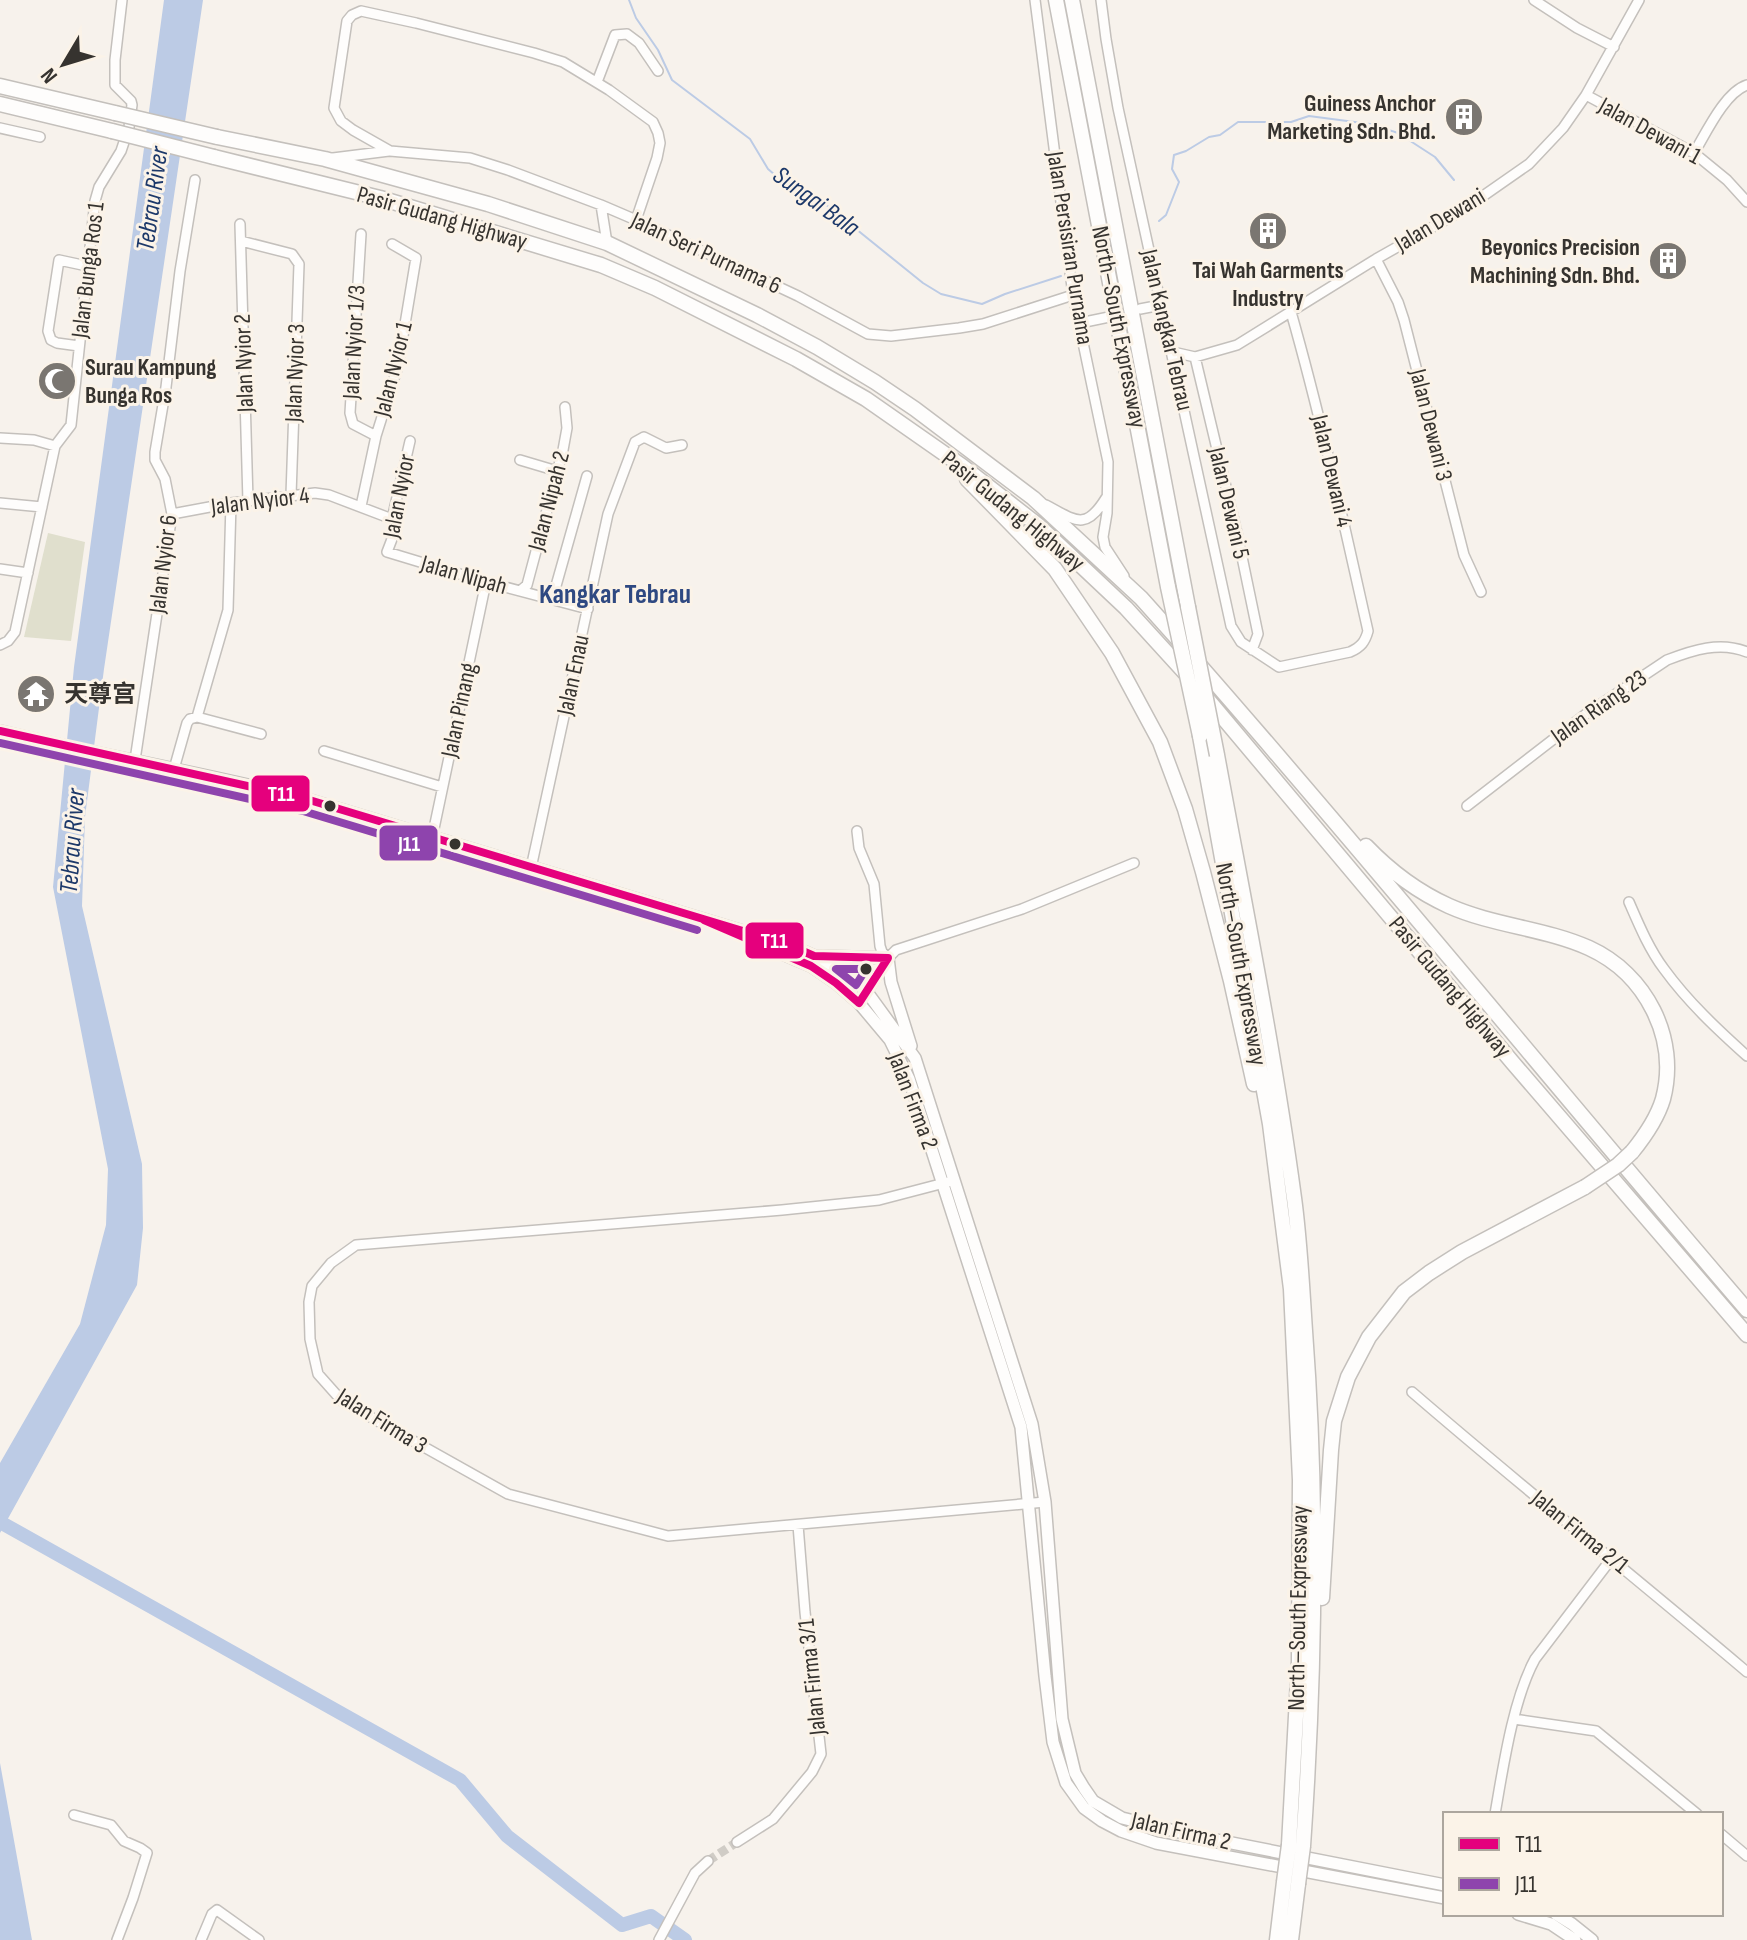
<svg xmlns="http://www.w3.org/2000/svg" width="1747" height="1940" font-family="'Sofia Sans Condensed','Noto Sans SC',sans-serif">
	<rect width="100%" height="100%" fill="#f7f2ec"/>
	<!-- green -->
	<path fill="#e0dfcd" d="M48,533l37,9 -14,99 -47,-4z"/>
	<!-- water -->
	<path fill="#bccbe5" d="M164,0h39l-99,669 -19,148 -3,89 60,258 1,64 -6,57 -137,248v-70l80,-139 26,-99 2,-56 -55,-282 21,-220z
		M0,1763l32,177h-32z"/>
	<g fill="none" stroke-linecap="round" stroke-linejoin="round">
		<!-- stream -->
		<path stroke="#bccbe5" stroke-width="2" d="M629,0l7,18 22,32 14,30 78,59 18,30 21,18 36,17 98,79 18,11 41,10 23,-10 56,-18
			M1159,221l7,-6 13,-33 -7,-13 2,-14 12,-4 23,-14 11,-2 18,-13h53l18,-6 61,8 28,9 37,24 19,23"/>
		<!-- river -->
		<path stroke="#bccbe5" stroke-width="14" d="M0,1522l460,258 47,56 115,89 29,-9 34,24"/>
		<!-- minor-tunnel -->
		<path stroke="#d0ccc6" stroke-width="9" stroke-dasharray="9 4.5" stroke-linecap="butt" d="M708,1861l29,-19"/>
		<!-- minor casing -->
		<g stroke="#c4c0bc" stroke-width="12">
			<path id="minor" d="M1035,0l38,295 35,167 -1,51 -4,24 2,10 19,29
				M1101,0l5,39 12,69 113,518 10,16 38,25 71,-15c11,-5 15,-10 18,-21 -24,-107 -47,-213 -77,-319
				M1534,0l43,28 37,19
				M597,82l18,-47 12,-1 12,9 19,28
				M1586,95l108,58 33,27 20,22
				M0,128l40,9
				M1694,153c12,-20 31,-61 53,-68
				M333,158l56,-7
				M601,205l6,38
				M636,220l21,-62 3,-15 -2,-10 -5,-11 -44,-32 -46,-28 -29,-9 -118,-30 -55,-12 -9,4 -5,6 -13,87 7,13 12,9 37,21 80,7 38,12 93,35 35,15 162,76 70,38 23,2 68,-8 24,-4 90,-29
				M240,224l8,277
				M361,234l-11,179 3,11 23,12
				M241,241l51,13 7,10 -8,231
				M1376,259l22,43 6,18 60,235 17,37
				M1140,309l21,-4
				M1080,323l29,-6
				M79,346l-22,-3 -6,-3 -3,-9 11,-71 28,6
				M1173,352l22,5 42,-12 139,-86 87,-49 66,-46 34,-36 23,-33 53,-95
				M1195,357l42,176 21,101 -6,16
				M0,438l34,2 21,6
				M410,441l-18,78 4,3 1,4 -10,26 99,30 102,27
				M520,460l37,11
				M0,503l42,4
				M1046,505c29,15 39,27 60,-7
				M361,506l15,-70 22,-70 18,-108 -24,-14
				M172,514l59,-11 84,-10 14,2 63,24
				M0,569l28,4
				M520,591l7,-6 36,-135 4,-22 -2,-21
				M552,600l35,-124
				M0,645l8,-4 7,-9 40,-186 16,-21 24,-224 4,-14 22,-36 8,-24 3,-22 -1,-4 -16,-16v-25l7,-60
				M197,717l31,-107 3,-107
				M324,751l118,36
				M135,760l37,-246 -7,-35 -10,-19v-8l11,-65 14,-116 15,-91
				M174,769l13,-46 3,-4 7,-2 64,17
				M1467,806l119,-92 81,-54c26,-10 53,-19 80,-8
				M857,831l2,17 15,36 6,62 2,6 6,6
				M432,838l54,-256
				M531,868l77,-354 27,-72 9,-5 22,11 16,-3
				M1629,902c10,23 20,47 35,67 24,33 53,60 83,87
				M864,997l24,-39 8,-8 126,-41 112,-46
				M948,1182l-69,18 -97,10 -426,35 -25,18 -19,23 -3,16 1,37 8,35 24,27 166,93 160,42 377,-34
				M1412,1392c110,95 224,186 335,280
				M1514,1719l82,12 101,83
				M1495,1814c8,-46 18,-115 40,-155l77,-101
				M74,1815l37,10 13,16 16,7 7,5 -14,45 -16,42
				M1721,1834l26,22
				M737,1842l36,-23 39,-47 9,-18 -16,-142 -7,-87
				M201,1940l11,-26 5,-4 42,30
				M659,1940l36,-67 13,-12"/>
		</g>
		<!-- major casing -->
		<g stroke="#c4c0bc" stroke-width="14">
			<path id="major" d="M0,731c102,25 205,42 306,68l483,146 25,11 32,17 21,19 48,66 117,366 13,78 17,217 13,54 9,15 9,13 29,17 69,17 254,50
				M752,941l59,25 25,17 23,20 31,37 19,39 112,348 24,249 8,66 13,41 18,25 18,13 19,10 35,12 289,55
				M816,956l72,2 3,24 20,64
				M1518,1914l33,10 24,16
				M1556,1914l16,10 20,16"/>
		</g>
		<!-- highway casing -->
		<g stroke="#c4c0bc" stroke-width="17">
			<path id="highway" d="M1056,0l112,587
				M1072,0l116,607
				M0,86l115,27
				M0,104l112,27
				M217,137l108,22 163,45 119,39 150,72 60,32 58,35 40,27 118,89 108,100 42,47
				M214,157l166,41 221,67 54,23 141,71 70,40 96,67 77,60 87,82 62,68
				M967,479l88,90 57,84 48,89 25,67 18,63 28,109 23,103
				M1196,661c187,213 366,434 551,649
				M1204,695l309,368 234,272
				M1200,736l70,388 21,165 9,191 -1,181 -10,184
				M1217,755c27,147 57,295 77,443 6,44 8,88 11,133 13,171 10,343 -2,515
				M1366,846c23,24 52,46 83,60 45,20 95,22 140,42 57,26 90,90 74,151 -6,20 -18,37 -31,53
				M1322,1598l9,-148 3,-29 14,-44 21,-40 35,-45 25,-19 33,-21 123,-65
				M1277,1940l7,-58
				M1291,1940l7,-56"/>
		</g>
		<!-- minor -->
		<use href="#minor" stroke="#fefdfc" stroke-width="9"/>
		<!-- major -->
		<use href="#major" stroke="#fefdfc" stroke-width="11"/>
		<!-- highway -->
		<use href="#highway" stroke="#fefdfc" stroke-width="14"/>
		<!-- highway-bridge casing -->
		<g stroke="#c4c0bc" stroke-width="17" stroke-linecap="butt">
			<path id="highway-bridge" d="M115,113l102,24
				M112,131l102,26
				M1168,587l32,149
				M1188,607l29,148
				M1585,1187l33,-22 14,-13
				M1284,1882l5,-37
				M1298,1884l5,-38"/>
		</g>
		<!-- highway-bridge -->
		<use href="#highway-bridge" stroke="#fefdfc" stroke-width="14"/>
		<!-- bus-1 casing -->
		<g stroke="#fbf3e8" stroke-width="14">
			<path id="bus-1" d="M0,731l306,68 483,146 25,11 74,2 -29,45 -23,-20 -25,-17 -107,-46"/>
		</g>
		<!-- bus-2 casing -->
		<g stroke="#fbf3e8" stroke-width="14">
			<path id="bus-2" d="M0,743l303,68 394,119
				M836,969h30l-10,16z"/>
		</g>
		<!-- bus-1 -->
		<use href="#bus-1" stroke="#e5007d" stroke-width="8"/>
		<!-- bus-2 -->
		<use href="#bus-2" stroke="#8e44ad" stroke-width="8"/>
	</g>
	<!-- icons -->
	<defs>
		<g id="building-disc" transform="scale(2)"><circle r="9.5" fill="#7a7671" stroke="#fbf3e8"/><path d="M-4-6H4V6H1V3H-1V6H-4ZM-2.5-4.3h1.7v1.8h-1.7ZM.8-4.3h1.7v1.8H.8ZM-2.5-1h1.7V.8h-1.7ZM.8-1h1.7V.8H.8Z" fill="#fff"/></g>
		<g id="mosque-disc" transform="scale(2)"><circle r="9.5" fill="#7a7671" stroke="#fbf3e8"/><path d="M3.5-4.9A6 6 0 1 0 3.5 4.9A5 5 0 1 1 3.5-4.9Z" fill="#fff"/></g>
		<g id="temple-disc" transform="scale(2)"><circle r="9.5" fill="#7a7671" stroke="#fbf3e8"/><path d="M0-6L5-2H3V0L6.5 2.5H4V6H1.5V3h-3V6H-4V2.5H-6.5L-3 0V-2H-5Z" fill="#fff"/></g>
	</defs>
	<g fill-rule="evenodd">
		<use href="#building-disc" x="1464" y="117"/>
		<use href="#building-disc" x="1268" y="231"/>
		<use href="#building-disc" x="1668" y="261"/>
		<use href="#mosque-disc" x="57" y="381"/>
		<use href="#temple-disc" x="36" y="694"/>
	</g>
	<!-- markers -->
	<g fill="#36332f" stroke="#fbf3e8" stroke-width="3">
		<circle cx="330" cy="806" r="7"/>
		<circle cx="455" cy="844" r="7"/>
		<circle cx="866" cy="969" r="7"/>
	</g>
	<g text-anchor="middle" dominant-baseline="central" stroke-width="6" stroke-linejoin="round" paint-order="stroke">
		<!-- poi labels -->
		<g font-size="24" font-weight="bold" fill="#36332f" stroke="#fbf3e8" text-anchor="end">
			<text x="1436" y="103">Guiness Anchor<tspan x="1436" dy="28">Marketing Sdn. Bhd.</tspan></text>
			<text x="1640" y="247">Beyonics Precision<tspan x="1640" dy="28">Machining Sdn. Bhd.</tspan></text>
			<text x="1268" y="270" text-anchor="middle">Tai Wah Garments<tspan x="1268" dy="28">Industry</tspan></text>
			<text x="85" y="367" text-anchor="start">Surau Kampung<tspan x="85" dy="28">Bunga Ros</tspan></text>
			<text x="64" y="694" text-anchor="start">天尊宫</text>
		</g>
		<!-- street labels -->
		<g font-size="24" fill="#36332f" stroke="#fbf3e8">
			<text transform="translate(1650 131) rotate(29)">Jalan Dewani 1</text>
			<text transform="translate(442 218) rotate(16)">Pasir Gudang Highway</text>
			<text transform="translate(1440 220) rotate(-31)">Jalan Dewani</text>
			<text transform="translate(1070 248) rotate(81)">Jalan Persisiran Purnama</text>
			<text transform="translate(706 253) rotate(25)">Jalan Seri Purnama 6</text>
			<text transform="translate(88 270) rotate(-83)">Jalan Bunga Ros 1</text>
			<text transform="translate(1119 327) rotate(79)">North–South Expressway</text>
			<text transform="translate(1167 330) rotate(77)">Jalan Kangkar Tebrau</text>
			<text transform="translate(354 342) rotate(-87)">Jalan Nyior 1/3</text>
			<text transform="translate(244 363) rotate(-92)">Jalan Nyior 2</text>
			<text transform="translate(393 369) rotate(-76)">Jalan Nyior 1</text>
			<text transform="translate(295 373) rotate(-88)">Jalan Nyior 3</text>
			<text transform="translate(1431 425) rotate(76)">Jalan Dewani 3</text>
			<text transform="translate(1332 471) rotate(77)">Jalan Dewani 4</text>
			<text transform="translate(399 496) rotate(-79)">Jalan Nyior</text>
			<text transform="translate(260 501) rotate(-7)">Jalan Nyior 4</text>
			<text transform="translate(549 501) rotate(-75)">Jalan Nipah 2</text>
			<text transform="translate(1229 503) rotate(77)">Jalan Dewani 5</text>
			<text transform="translate(1013 511) rotate(39)">Pasir Gudang Highway</text>
			<text transform="translate(163 564) rotate(-83)">Jalan Nyior 6</text>
			<text transform="translate(464 575) rotate(16)">Jalan Nipah</text>
			<text transform="translate(573 675) rotate(-78)">Jalan Enau</text>
			<text transform="translate(1599 707) rotate(-35)">Jalan Riang 23</text>
			<text transform="translate(459 710) rotate(-78)">Jalan Pinang</text>
			<text transform="translate(1241 964) rotate(80)">North–South Expressway</text>
			<text transform="translate(1450 987) rotate(50)">Pasir Gudang Highway</text>
			<text transform="translate(913 1101) rotate(69)">Jalan Firma 2</text>
			<text transform="translate(382 1421) rotate(32)">Jalan Firma 3</text>
			<text transform="translate(1580 1532) rotate(39)">Jalan Firma 2/1</text>
			<text transform="translate(1298 1608) rotate(-89)">North–South Expressway</text>
			<text transform="translate(812 1677) rotate(-96)">Jalan Firma 3/1</text>
			<text transform="translate(1181 1831) rotate(13)">Jalan Firma 2</text>
		</g>
		<!-- water labels -->
		<g font-size="26" font-style="italic" fill="#1d396a" stroke="#fbf3e8">
			<text transform="translate(153 199) rotate(-82)">Tebrau River</text>
			<text transform="translate(816 202) rotate(36)">Sungai Bala</text>
			<text transform="translate(73 841) rotate(-86)">Tebrau River</text>
		</g>
		<!-- quarter labels -->
		<g font-size="28" font-weight="bold" fill="#2f4982" stroke="#fbf3e8">
			<text x="615" y="594">Kangkar Tebrau</text>
		</g>
	</g>
	<g stroke="#fbf3e8" stroke-width="3">
		<rect x="250" y="774" width="61" height="39" rx="8" fill="#e5007d"/>
		<rect x="378" y="824" width="61" height="38" rx="8" fill="#8e44ad"/>
		<rect x="744" y="921" width="61" height="39" rx="8" fill="#e5007d"/>
	</g>
	<g font-size="22" text-anchor="middle" font-weight="bold" fill="#fff">
		<text x="281" y="801">T11</text>
		<text x="409" y="851">J11</text>
		<text x="774" y="948">T11</text>
	</g>
	<!-- legend -->
	<rect x="1443" y="1812" width="280" height="104" fill="#fbf3e8" stroke="#aca69e" stroke-width="2"/>
	<rect x="1459" y="1838" width="40" height="12" fill="#e5007d" stroke="#aca69e" stroke-width="2"/>
	<text x="1515" y="1852" font-size="24" fill="#36332f">T11</text>
	<rect x="1459" y="1878" width="40" height="12" fill="#8e44ad" stroke="#aca69e" stroke-width="2"/>
	<text x="1515" y="1892" font-size="24" fill="#36332f">J11</text>
	<!-- north arrow -->
	<g transform="translate(64 64) rotate(232)" stroke="#fbf3e8" stroke-width="6" paint-order="stroke">
	<path d="M0-6L14 30L0 20L-14 30Z" fill="#36332f"/>
	<text y="-12" font-size="22" font-weight="bold" text-anchor="middle" fill="#36332f">N</text>
	</g>
</svg>
